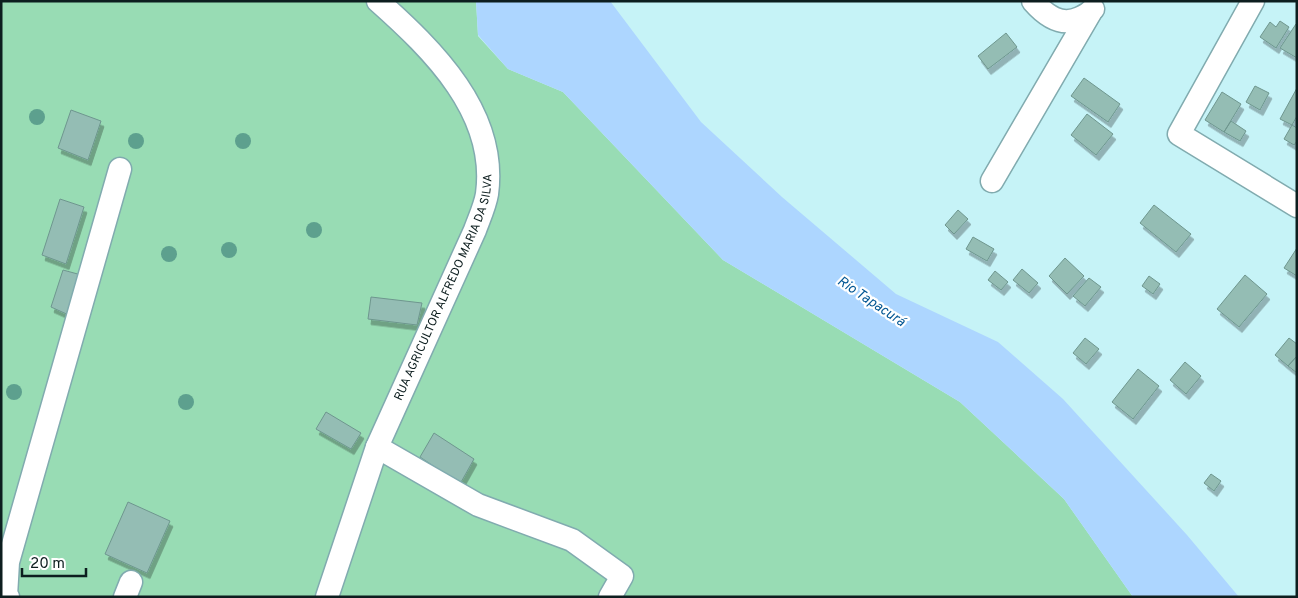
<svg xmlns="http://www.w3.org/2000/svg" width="1298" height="598" font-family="Overpass,sans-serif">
	<defs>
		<filter id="shadow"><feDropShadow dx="3" dy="5.5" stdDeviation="0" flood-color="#0004"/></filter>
	</defs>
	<rect width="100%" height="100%" fill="#c6f3f7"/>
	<!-- green -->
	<path fill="#98dcb4" d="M1,1h475l2,35 30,33 55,23 160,168 237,142 104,97 69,98h-1117l-15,-9z"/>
	<!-- water -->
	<path fill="#add6ff" d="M476,1h134l91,121 81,75 114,97 102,48 65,57 124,136 52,62h-106l-69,-98 -104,-97 -237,-142 -160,-168 -55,-23 -30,-34z"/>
	<!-- building -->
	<path fill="#94bdb4" stroke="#6e968e" filter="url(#shadow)" d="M1280,21l9,6 -13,21 -16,-11 10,-15 6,5z
		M1296,24h1v34l-17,-10z
		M1006,33l11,14 -29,22 -10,-13z
		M1084,78l36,26 -12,18 -37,-26z
		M1255,86l14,7 -9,17 -14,-8z
		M1297,88v28l-5,9 -12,-6z
		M1222,92l19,12 -17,28 -19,-12z
		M71,110l30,11 -13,39 -30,-12z
		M1087,114l26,20 -17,21 -25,-20z
		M1231,121l15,10 -6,10 -16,-9z
		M1292,125l5,3v13l-3,4 -10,-6z
		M60,199l24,8 -18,57 -24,-9z
		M1154,205l37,29 -15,18 -36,-29z
		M958,210l10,9 -14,15 -9,-9z
		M973,237l21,12 -7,12 -21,-12z
		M1297,248v28l-13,-8z
		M1065,258l19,18 -17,18 -18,-18z
		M1022,269l16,14 -9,10 -16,-13z
		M63,270l22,6 -14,40 -20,-9z
		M995,271l13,11 -7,8 -13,-10z
		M1245,275l22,19 -28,33 -22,-18z
		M1149,276l11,8 -7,10 -11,-8z
		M1089,278l12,9 -16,19 -12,-10z
		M371,297l51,6 -5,22 -49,-6z
		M1085,338l14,11 -13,15 -13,-11z
		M1289,338l8,6v12l-9,10 -13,-11z
		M1297,356v17l-9,-7z
		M1185,362l16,14 -15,18 -16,-14z
		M1138,369l21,17 -26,33 -21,-17z
		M326,412l35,21 -10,16 -35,-20z
		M434,433l40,26 -14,25 -40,-27z
		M1211,474l10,7 -7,10 -10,-8z
		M128,502l42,19 -23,52 -42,-19z"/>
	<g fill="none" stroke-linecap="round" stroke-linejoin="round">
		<!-- street casing -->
		<g stroke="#81abaf" stroke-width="25">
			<g id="street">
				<path d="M1033,1c13,15 28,26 47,17 6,-3 10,-5 13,-9"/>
				<path d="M1253,1l-74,133 118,72"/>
				<path d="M992,181l98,-168"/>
				<path d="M377,447l101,58 94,35 50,36 -12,21"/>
				<path d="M8,597l-2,-1 2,-34 112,-393"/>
				<path d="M125,597l6,-15"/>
				<path id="s1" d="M327,597l50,-150 98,-217c4,-11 10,-24 12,-36 11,-81 -54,-144 -109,-193"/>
			</g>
		</g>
		<!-- street -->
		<use href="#street" stroke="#fff" stroke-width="22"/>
	</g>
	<!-- trees -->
	<g fill="#5da08e">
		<circle cx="37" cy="117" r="8"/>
		<circle cx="136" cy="141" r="8"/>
		<circle cx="243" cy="141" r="8"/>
		<circle cx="314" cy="230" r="8"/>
		<circle cx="229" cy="250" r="8"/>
		<circle cx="169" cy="254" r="8"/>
		<circle cx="14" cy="392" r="8"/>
		<circle cx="186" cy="402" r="8"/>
	</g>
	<g text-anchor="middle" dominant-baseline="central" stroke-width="4.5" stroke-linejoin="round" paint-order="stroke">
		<!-- street labels -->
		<g font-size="12" fill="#0d1e1f" stroke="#fff">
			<text stroke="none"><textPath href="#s1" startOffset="332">RUA AGRICULTOR ALFREDO MARIA DA SILVA</textPath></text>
		</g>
		<!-- water labels -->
		<g font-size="14" font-style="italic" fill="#045793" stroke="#fff">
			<text transform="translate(871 302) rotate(34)">Rio Tapacurá</text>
		</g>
	</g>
	<!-- border -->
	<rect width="1298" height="598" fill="none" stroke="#0d1e1f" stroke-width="5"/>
	<!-- scale -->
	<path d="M22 568v8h64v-8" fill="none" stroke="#0d1e1f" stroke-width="2.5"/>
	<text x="30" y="568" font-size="15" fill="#0d1e1f" stroke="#ffffff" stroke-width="4" paint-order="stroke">20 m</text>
</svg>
